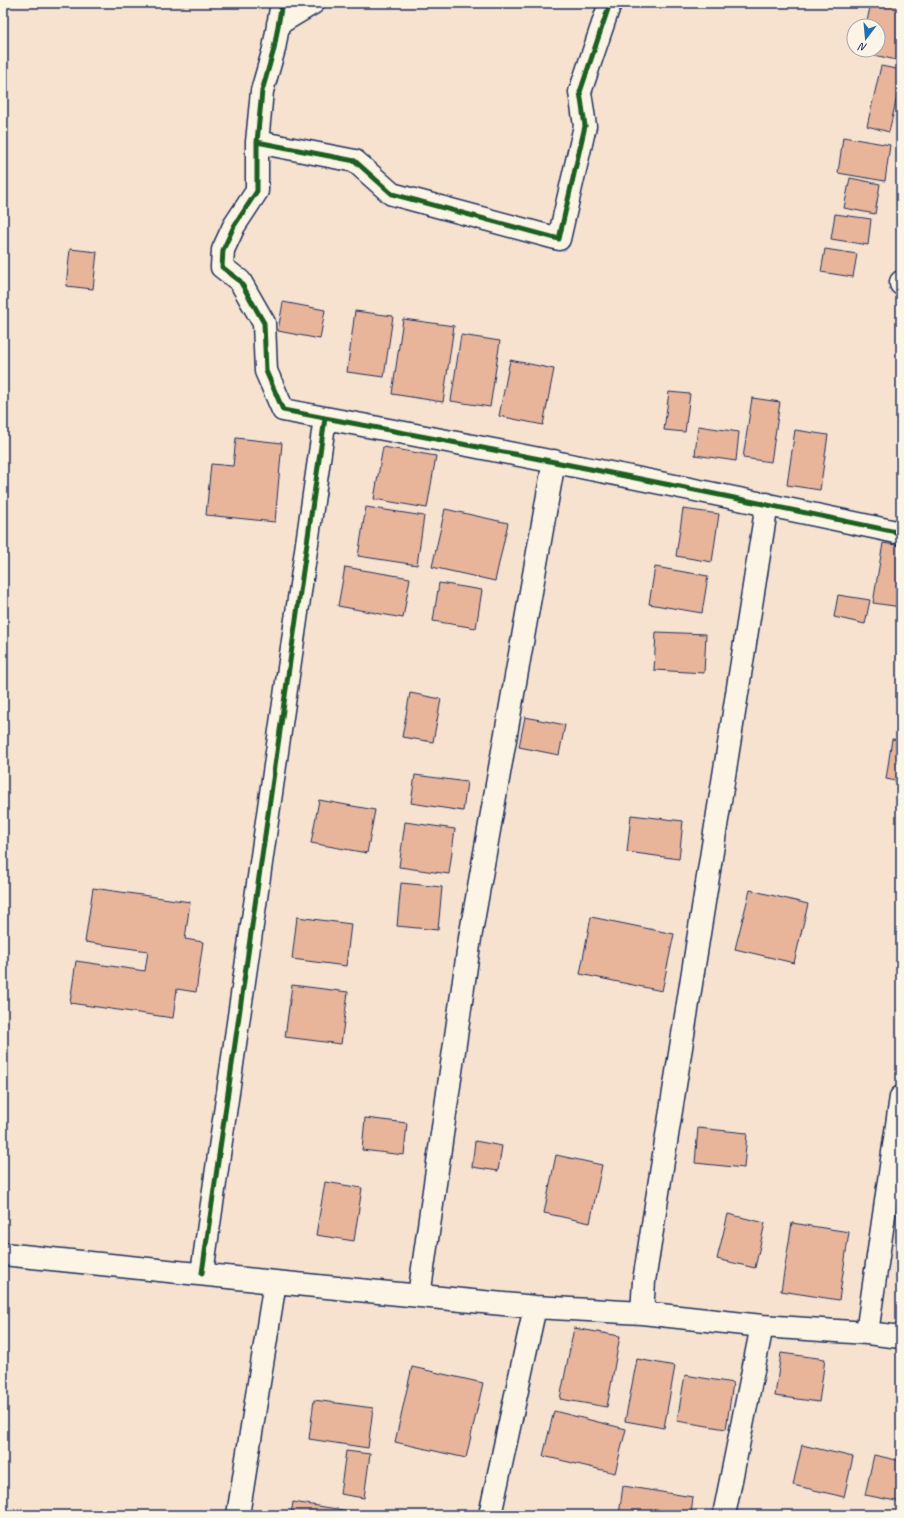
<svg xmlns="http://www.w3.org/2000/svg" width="904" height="1518" font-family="Caveat,sans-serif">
	<rect width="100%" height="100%" fill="#f6e2cf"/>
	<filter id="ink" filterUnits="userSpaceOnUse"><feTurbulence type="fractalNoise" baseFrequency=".025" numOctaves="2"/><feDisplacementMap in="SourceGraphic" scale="8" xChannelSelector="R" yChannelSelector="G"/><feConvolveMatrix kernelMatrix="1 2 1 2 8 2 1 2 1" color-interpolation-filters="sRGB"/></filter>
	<g filter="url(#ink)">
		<!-- building -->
		<path fill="#e8b59b" stroke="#1b2f5e" d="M871,3h30v58l-41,-9 1,-2h17v-24h-12z
			M881,66l20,4v9l-12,53 -22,-6z
			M843,137l47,8 -5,36 -47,-8z
			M901,153v22l-4,-1z
			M850,178l30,6 -5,30 -31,-6z
			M835,214l36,5 -3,26 -37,-6z
			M70,249l27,3 -4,37 -27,-3z
			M825,249l32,5 -4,23 -32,-5z
			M283,302l42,8 -5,29 -42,-8z
			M355,311l38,5 -9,61 -37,-5z
			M403,319l51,7 -11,76 -51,-8z
			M461,335l39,6 -10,66 -39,-6z
			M510,360l44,9 -11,56 -44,-9z
			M669,392l21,2 -5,38 -21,-2z
			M752,398l28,4 -9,60 -28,-4z
			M698,426l41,6 -3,29 -41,-6z
			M795,430l33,5 -8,55 -33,-5z
			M236,438l46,5 -7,79 -69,-7 5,-51 22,2z
			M383,447l53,9 -9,52 -53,-9z
			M366,507l58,9 -7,49 -59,-9z
			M445,509l63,14 -13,58 -63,-14z
			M683,509l36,5 -7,48 -36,-6z
			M883,543l18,3v61l-28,-4z
			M345,567l65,11 -7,40 -65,-12z
			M655,567l53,9 -6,37 -53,-9z
			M439,583l43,7 -6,38 -43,-7z
			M838,595l32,5 -5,24 -31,-7z
			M656,632l50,2 -2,39 -50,-3z
			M410,693l31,6 -8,43 -31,-5z
			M525,717l40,8 -6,30 -40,-8z
			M892,739l9,1v42l-15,-3z
			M415,775l52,7 -4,29 -52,-8z
			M319,800l56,10 -8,43 -56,-10z
			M631,815l52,6 -4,38 -52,-7z
			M405,822l50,7 -6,45 -50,-7z
			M401,883l41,4 -4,43 -41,-4z
			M93,888l97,14 -5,37 18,3 -7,50 -19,-3 -4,29 -103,-15 6,-42 69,10 3,-20 -63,-9z
			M750,890l58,14 -14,59 -59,-14z
			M297,917l54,7 -5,42 -54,-7z
			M591,917l83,17 -12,57 -82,-17z
			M292,985l56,7 -7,52 -56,-7z
			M365,1118l42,5 -3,32 -42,-5z
			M698,1128l49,5 -3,35 -49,-5z
			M475,1141l27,5 -4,25 -26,-4z
			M556,1155l46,10 -12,58 -46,-10z
			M325,1182l37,6 -8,53 -38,-6z
			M728,1214l37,9 -10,45 -38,-9z
			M792,1223l57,9 -10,68 -58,-9z
			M901,1228v43l-6,-1z
			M574,1328l46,8 -13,71 -47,-8z
			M781,1353l44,6 -6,43 -44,-6z
			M637,1359l38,7 -11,62 -39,-7z
			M412,1367l71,16 -17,75 -71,-16z
			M685,1375l48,8 -7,46 -49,-8z
			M314,1400l59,8 -5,40 -59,-9z
			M554,1411l72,18 -11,44 -72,-17z
			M802,1445l51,12 -9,40 -51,-12z
			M346,1451l24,3 -6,44 -24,-4z
			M874,1455l27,6v41l-36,-7z
			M623,1486l70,11 -2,18h-72z
			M293,1502l69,11v2h-71z"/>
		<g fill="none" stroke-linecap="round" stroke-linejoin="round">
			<!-- minor casing -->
			<g stroke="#1b2f5e" stroke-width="25">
				<path id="minor" d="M282,3l-8,46 -12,42 -5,51v49l-23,35 -11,24 -1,17 18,14 24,42 2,48 17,39 42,8
					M278,24l35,-21
					M257,142l98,19 37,33 167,45 26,-113 -5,-34 30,-89
					M901,282v2
					M3,1254l272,28 260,25 107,6 120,13 105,7 34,4
					M202,1273l123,-855c193,36 385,74 576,115
					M419,1296l51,-358 84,-477
					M642,1313l2,-32 123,-777
					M867,1333l34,-236
					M238,1515l37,-233
					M490,1515l45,-208
					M724,1515l38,-189"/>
			</g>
			<!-- minor -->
			<use href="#minor" stroke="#fcf5e5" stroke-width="22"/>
			<!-- cycleway casing -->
			<g stroke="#fcf5e5" stroke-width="8">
				<path id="cycleway" d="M282,3l-8,46 -12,42 -5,51v49l-23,35 -11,24 -1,17 18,14 24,42 2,48 17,39 42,8
					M257,142l98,19 37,33 167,45 26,-113 -5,-34 30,-89
					M202,1273l123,-855c193,36 385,74 576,115"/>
			</g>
			<!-- cycleway -->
			<use href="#cycleway" stroke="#1b5e20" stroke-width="5"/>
		</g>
	</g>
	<!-- margin -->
	<rect width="904" height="1518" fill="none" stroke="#fcf5e5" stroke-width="16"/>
	<rect x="8" y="8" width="888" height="1502" fill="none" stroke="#1b2f5e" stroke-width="1.5" filter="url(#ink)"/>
	<!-- north arrow -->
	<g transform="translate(866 38) rotate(196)"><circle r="19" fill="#fcf5e5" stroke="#a2a6af"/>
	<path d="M0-3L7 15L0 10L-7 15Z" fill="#1f6fb2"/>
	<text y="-6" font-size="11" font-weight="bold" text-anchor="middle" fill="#1b2f5e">N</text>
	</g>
</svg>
